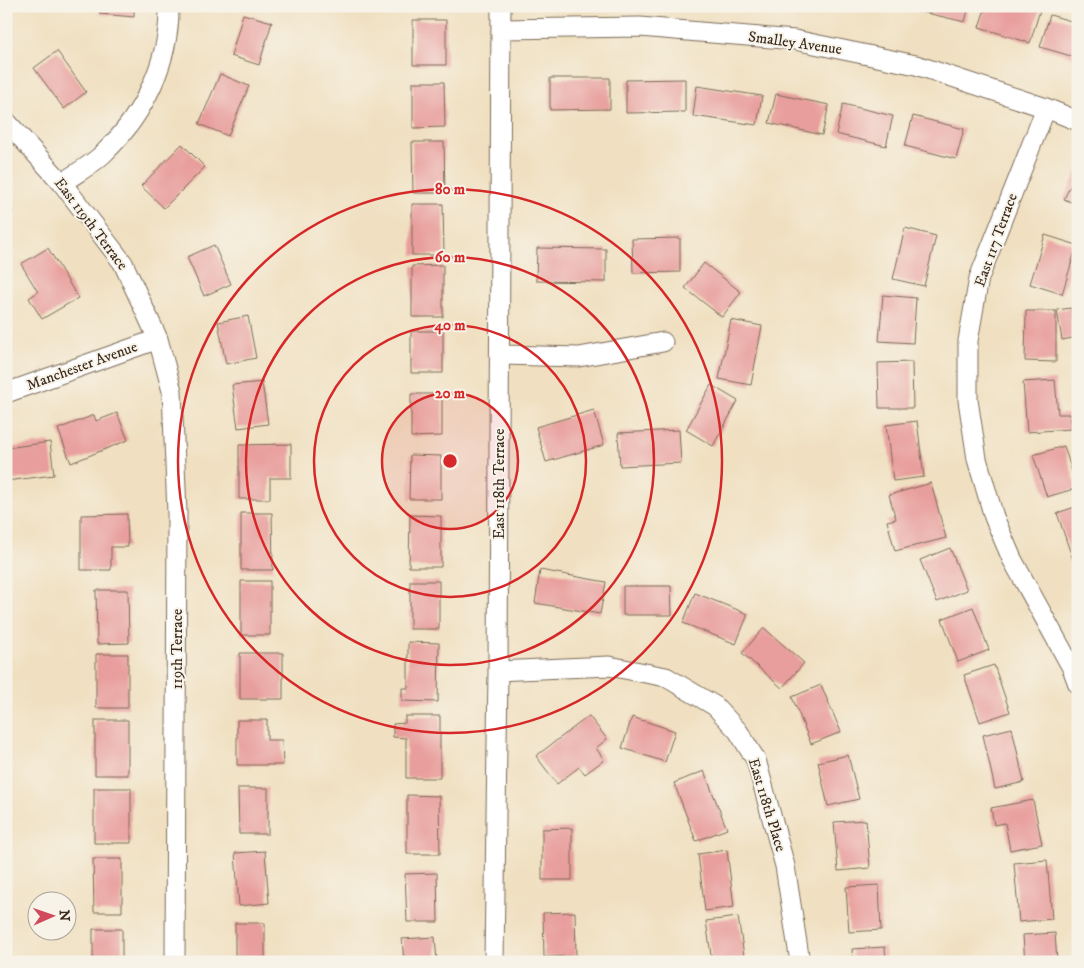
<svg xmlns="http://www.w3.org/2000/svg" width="1084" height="968" font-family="'IM FELL DW Pica',serif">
	<rect width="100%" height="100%" fill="#f7f3e8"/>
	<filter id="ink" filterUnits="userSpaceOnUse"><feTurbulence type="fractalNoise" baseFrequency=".02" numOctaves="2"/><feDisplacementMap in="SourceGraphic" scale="10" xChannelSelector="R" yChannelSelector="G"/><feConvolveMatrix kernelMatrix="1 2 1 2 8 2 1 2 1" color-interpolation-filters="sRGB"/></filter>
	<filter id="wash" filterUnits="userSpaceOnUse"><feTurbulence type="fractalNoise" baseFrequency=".0096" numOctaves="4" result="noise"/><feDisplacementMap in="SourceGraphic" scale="20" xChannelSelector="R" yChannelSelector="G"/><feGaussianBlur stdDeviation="1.12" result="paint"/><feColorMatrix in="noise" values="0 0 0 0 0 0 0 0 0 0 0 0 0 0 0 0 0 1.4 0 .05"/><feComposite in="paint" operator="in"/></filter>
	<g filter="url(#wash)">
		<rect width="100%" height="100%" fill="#f0e0c1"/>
		<g id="blocks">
			<!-- building -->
			<path fill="#e89e9c" d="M100,6h34v11l-34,-3z
				M920,6h49l-4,16 -47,-11z
				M986,6h41l13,4 -10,33 -51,-16z
				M243,14l29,8 -13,43 -28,-9z
				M1050,15l28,8v35l-38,-11z
				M413,20h33v45h-33z
				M57,51l29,41 -22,17 -30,-41z
				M220,74l29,12 -21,50 -29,-12z
				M550,78h60v31l-60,1z
				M685,79v33l-59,1v-33z
				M413,82h31l1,45 -32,1z
				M697,86l65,10 -5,29 -64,-9z
				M776,94l53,11 -7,30 -53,-12z
				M843,104l50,12 -7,30 -50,-12z
				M913,116l51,13 -8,30 -51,-13z
				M412,142h32l1,51h-32z
				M182,144l23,23 -41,41 -23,-22z
				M1078,170v35l-14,-6z
				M6,204l7,7 -7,7z
				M412,204h31l1,51h-32z
				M905,228l31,8 -12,50 -31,-7z
				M1045,235l32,10 -15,49 -32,-10z
				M680,238v34l-47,1 -1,-34z
				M214,245l17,39 -27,12 -17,-39z
				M48,248l30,50 -36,21 -13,-21 9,-6 -17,-28z
				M537,248l69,1v33l-70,-1z
				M704,263l37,29 -19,25 -37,-29z
				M443,265v52h-31v-51z
				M883,295l33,3 -3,45 -34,-2z
				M1071,308l2,12 5,-1v18l-16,3 -5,-30z
				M1026,311h30v51l-31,-1z
				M248,316l8,42 -30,6 -8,-42z
				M731,320l31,6 -11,59 -32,-6z
				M411,331h32v42h-32z
				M912,362l1,46h-34l-1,-45z
				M1055,380l3,34h11l2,15 -44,3 -4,-50z
				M262,382l6,42 -30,4 -6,-43z
				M711,385l27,16 -25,45 -27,-16z
				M411,394h31v42l-31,1z
				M594,410l10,35 -58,17 -10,-35z
				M117,413l11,27 -57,23 -13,-34 36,-14 2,6z
				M917,421l7,56 -31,4 -7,-56z
				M679,430l2,33 -61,3 -2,-33z
				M50,442l4,33 -48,6v-33z
				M291,444v34h-21v21h-31v-54z
				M1064,446l13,42 -30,9 -14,-42z
				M410,455l31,1v43h-32z
				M931,483l15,55 -51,13 -8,-30 9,-2 -7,-24z
				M1078,506v59l-3,1 -18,-53z
				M241,513h31l1,57h-32z
				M127,514l1,33h-17v23h-30v-55z
				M410,515l31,1v51h-32z
				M950,548l17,42 -30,12 -17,-42z
				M540,570l66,12 -6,32 -65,-11z
				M241,581h29v54h-29z
				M410,581h29v48h-29z
				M623,586h48l1,29h-49z
				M96,590h32l1,53 -32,1z
				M695,593l53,21 -12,30 -53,-21z
				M973,607l16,43 -31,12 -16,-43z
				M764,628l40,35 -22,25 -40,-35z
				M408,642l31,1 -1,59 -36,-1v-13h6z
				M240,653h43v46h-43z
				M96,654h32v54h-32z
				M994,665l16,47 -30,10 -16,-47z
				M821,685l20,47 -30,12 -19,-47z
				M405,716h35v62h-34v-40l-13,-1v-13l12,-1z
				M589,716l18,23 -11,9 8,12 -19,14 -6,-7 -22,17 -21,-28z
				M632,717l43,14 -10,31 -43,-14z
				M95,720h33v55h-33z
				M237,720h30v20h15l1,25h-46z
				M1012,728l12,54 -29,7 -12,-54z
				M848,755l11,44 -31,7 -10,-44z
				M704,771l23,58 -31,12 -22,-58z
				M94,788h37v55h-37z
				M238,788h30v46h-29z
				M407,795l32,1 1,58h-33z
				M1033,800l9,44 -32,6 -5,-27 -11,2 -3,-17z
				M866,820l4,48 -32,3 -4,-49z
				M572,828v52h-30v-51z
				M727,850l7,57 -29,4 -7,-57z
				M265,851l4,52 -30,3 -4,-53z
				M93,859h29v53h-28z
				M1047,860l5,59 -33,3 -5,-59z
				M437,873l1,49h-31l-2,-48z
				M879,885l2,45 -32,2 -3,-45z
				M575,912l1,44 -32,1 -1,-44z
				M738,917l7,45h-33l-6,-41z
				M235,923h30v39h-30z
				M93,929h29v33h-29z
				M1055,933l2,29h-32l-2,-27z
				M435,937l2,25h-33l-2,-23z
				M885,947l1,15h-33l-1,-13z"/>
		</g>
	</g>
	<g filter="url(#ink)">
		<use href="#blocks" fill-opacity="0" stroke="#7a6a57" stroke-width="1"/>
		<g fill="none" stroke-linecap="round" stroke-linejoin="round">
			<!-- minor casing -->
			<g stroke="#7a6a57" stroke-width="21">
				<path id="minor" d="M501,29l139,-2 155,13 121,25 130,43 32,13
					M1046,108l-67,170 -11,63v59l9,59 17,58 18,42 60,109 6,16
					M6,121l56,62 61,80 35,76 14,52 5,122 -2,449
					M62,183c14,-10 32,-19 44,-32 38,-37 64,-91 63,-145
					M500,355l79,2 84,-15
					M6,393l152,-54
					M498,671l111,-5 57,11 49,29 23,25 18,29 29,106 15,96
					M494,962l4,-291 3,-665"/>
			</g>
			<!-- minor -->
			<use href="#minor" stroke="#fff" stroke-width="19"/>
		</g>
	</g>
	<!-- distance rings -->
	<circle cx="450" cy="461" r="68" fill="#d62828" fill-opacity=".12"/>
	<g fill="none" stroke="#d62828" stroke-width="2.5">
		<circle cx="450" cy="461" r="68"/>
		<circle cx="450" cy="461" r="136"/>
		<circle cx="450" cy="461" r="204"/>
		<circle cx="450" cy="461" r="272"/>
	</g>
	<g text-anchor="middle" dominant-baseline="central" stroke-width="4" stroke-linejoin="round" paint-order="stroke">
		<!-- street labels -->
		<g font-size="15" fill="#3b2a1e" stroke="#f7f3e8">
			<text transform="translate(795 43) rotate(8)">Smalley Avenue</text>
			<text transform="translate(91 224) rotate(53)">East 119th Terrace</text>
			<text transform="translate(996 240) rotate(-70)">East 117 Terrace</text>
			<text transform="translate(82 366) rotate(-20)">Manchester Avenue</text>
			<text transform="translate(499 484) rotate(-90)">East 118th Terrace</text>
			<text transform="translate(177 649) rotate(-90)">119th Terrace</text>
			<text transform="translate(767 805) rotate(73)">East 118th Place</text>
		</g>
	</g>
	<circle cx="450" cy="461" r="8" fill="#d62828" stroke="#f7f3e8" stroke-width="2.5"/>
	<g font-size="15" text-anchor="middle" font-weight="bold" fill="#d62828" stroke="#f7f3e8" stroke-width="4" stroke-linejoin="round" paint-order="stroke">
		<text x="450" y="194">80 m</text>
		<text x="450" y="262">60 m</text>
		<text x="450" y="330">40 m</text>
		<text x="450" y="398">20 m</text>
	</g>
	<!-- margin -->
	<rect width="1084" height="968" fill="none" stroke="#f7f3e8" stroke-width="25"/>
	<!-- north arrow -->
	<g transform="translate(52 916) rotate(88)"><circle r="24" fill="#f7f3e8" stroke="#aca397"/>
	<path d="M0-4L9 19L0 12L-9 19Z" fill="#d1495b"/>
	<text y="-8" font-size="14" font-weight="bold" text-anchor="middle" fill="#3b2a1e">N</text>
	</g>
</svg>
